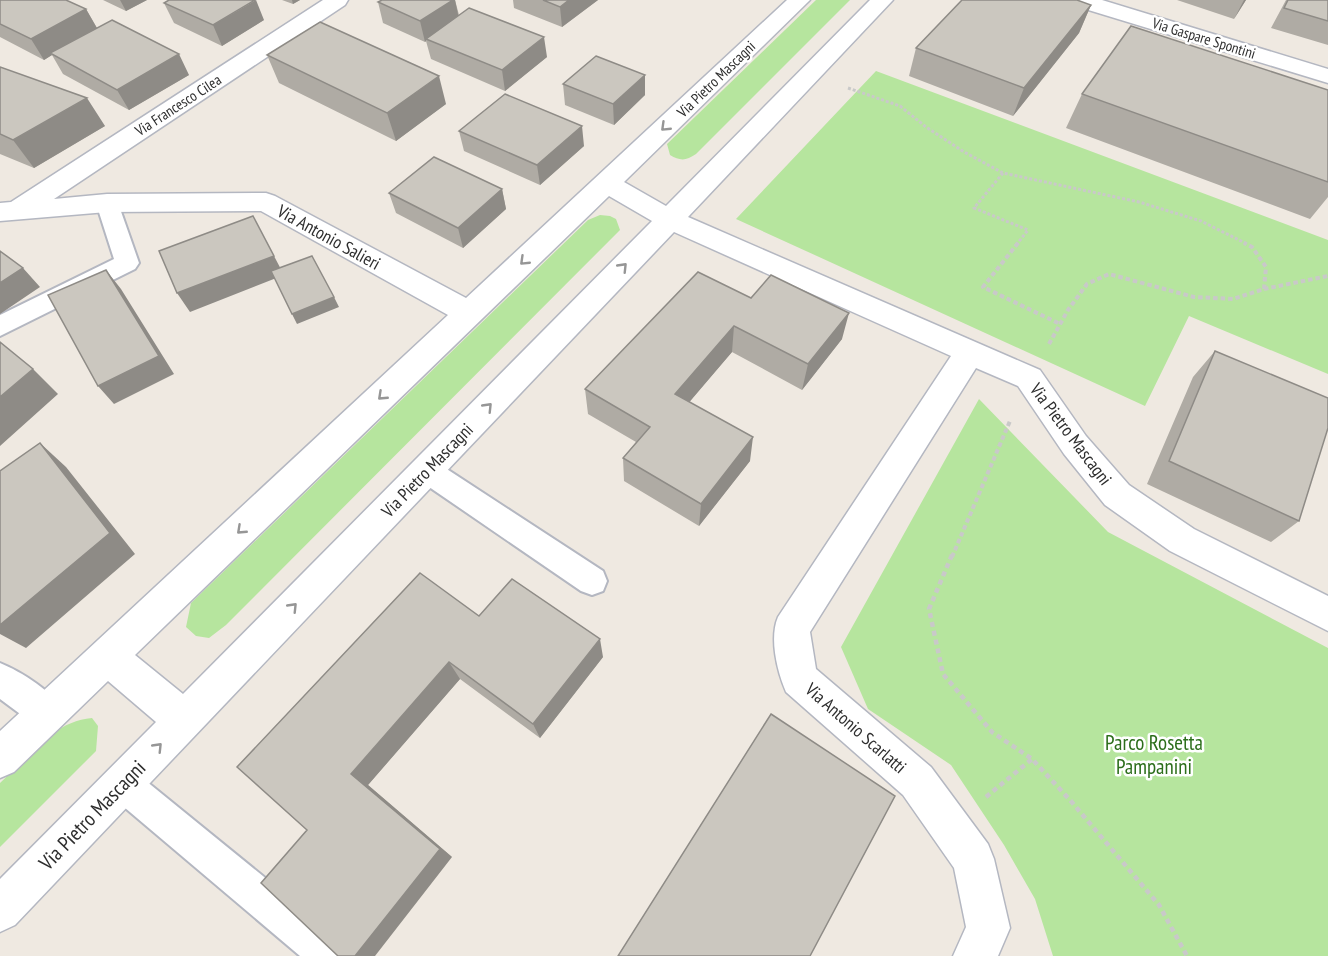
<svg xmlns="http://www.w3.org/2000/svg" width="1328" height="956" font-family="'PT Sans Narrow',sans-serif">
	<rect width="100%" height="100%" fill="#efe9e1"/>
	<!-- green -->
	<path fill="#b6e59e" d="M816,0h34l-154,154c-10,7 -16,7 -26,1l-3,-11z
		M876,71l452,169v134l-139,-58 -44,90 -409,-187z
		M600,215l10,1 6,3 4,11 -394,395 -17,13 -13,-2 -10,-9 5,-24 397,-383z
		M979,399l129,133 220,116v308h-275l-18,-57 -31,-54 -53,-80 -83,-56 -27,-62z
		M92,718l6,8 -2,25 -96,96v-64c27,-25 53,-62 92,-65z"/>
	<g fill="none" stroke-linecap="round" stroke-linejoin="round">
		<!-- lane casing -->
		<g stroke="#b4b7c1" stroke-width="4">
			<path id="lane" d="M107,195l8,3 3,5 21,60 -4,6 -135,67v-21l114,-56 -18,-56 3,-5z
				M426,458l10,4 167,109 4,10 -4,10 -11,4 -11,-4 -165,-113 -4,-8 4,-8z
				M0,663c20,8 56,30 64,50l-5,12 -12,5 -12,-5 -35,-26z
				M123,767l12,5 209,170 5,14h-49l-189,-160 -5,-12 5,-12z"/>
		</g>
		<!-- street casing -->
		<g stroke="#b4b7c1" stroke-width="3">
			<path id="street" d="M323,0h25l-3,5 -291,194 53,-5 159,-1 9,3 191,102 321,-298h23l-186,182 42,24 204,-206h23l-205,217 352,153 46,66 43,49 65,44 134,67v35l-158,-80 -65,-46 -41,-51 -46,-68 -42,-18 -166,264 6,37 115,98 57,77 6,15 16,69 -12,28h-45l13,-29 -12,-59 -51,-73 -117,-103c-9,-21 -17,-54 -8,-75l173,-261 -277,-124 -659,693 -15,7v-53l156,-157 -48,-41 -94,91 -14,6v-47l448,-416 -187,-104 -154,1 -107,9v-18l11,-1zM609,196l43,25 -469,473 -48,-39z
				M1069,0h33l226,69v14l-256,-78z"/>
		</g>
		<!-- path-far2 -->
		<path stroke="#c9c9c9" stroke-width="3" stroke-dasharray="3 2" stroke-linecap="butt" d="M848,88l52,18 26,21 38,25 39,21 136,29 62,19 46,23
			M1003,173l-29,35 54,22 -11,14"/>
		<!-- path-far1 -->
		<path stroke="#c9c9c9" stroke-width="4" stroke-dasharray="4.5 3" stroke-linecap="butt" d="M1018,243l-35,44 77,37
			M1264,289l64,-13
			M1049,344l19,-34 19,-26 22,-10 85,23 39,2 31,-10 2,-22 -14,-20 -8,-4
			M952,557l58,-136"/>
		<!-- path -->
		<path stroke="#c9c9c9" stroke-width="4.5" stroke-dasharray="5 4" stroke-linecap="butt" d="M952,555l-23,54 14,65 49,58 40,27 38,41 89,105 28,51
			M986,797l46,-38"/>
		<!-- lane -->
		<use href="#lane" fill="#fff" fill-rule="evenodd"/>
		<!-- street -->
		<use href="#street" fill="#fff" fill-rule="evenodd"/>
	</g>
	<!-- wall -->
	<path fill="#afaba4" d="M0,0l86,9 11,19 92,47 -60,35 -66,-36 -11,-19 -8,5 -44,-23z
		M103,0h44l-21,11z
		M282,0h18l-7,4z
		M382,0h73l4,15 88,42 -42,34 -74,-32 -5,-18 -1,1 -42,-19 -5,-21z
		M513,0h85l-36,27 -48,-19z
		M1177,0h69l-12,19z
		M1286,0h42v45l-57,-17z
		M164,3l100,17 -42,26 -48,-23z
		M1091,5l-12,28 -66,83 -104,-40 7,-28z
		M267,55l179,49 -50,37 -117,-58z
		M0,67l105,59 -71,42 -34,-14z
		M645,75v20l-31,30 -49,-20 -2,-21z
		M1328,90v107l-18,22 -244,-91 16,-34z
		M459,131l125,15 -44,39 -76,-34z
		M502,189l4,20 -43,39 -67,-35 -7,-20z
		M751,298l91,41 -40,51 -70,-38 -43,50 61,59 -51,65 -75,-45 -1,-23 13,-16 -48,-28 -3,-25z
		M1215,351l84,170 -28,21 -124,-58 46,-107z
		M479,616l124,41 -63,81 -80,-59 -92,106 84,72 -145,-27z"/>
	<!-- shaded-wall -->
	<path fill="#8e8b86" d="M120,0h27l-21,11z
		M256,0l8,20 -42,26 -9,-21z
		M292,0h8l-7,4z
		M453,0h2l4,19 -33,20v2l-1,1 -5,-21z
		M569,0h29l-36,27 -2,-20z
		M1244,0h2l-12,19z
		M1091,5l-12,28 -66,83 11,-28z
		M86,9l12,21 -48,23 2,2 -8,5 -13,-21z
		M544,37l3,20 -42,34 -3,-21z
		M179,54l10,21 -60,35 -12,-20z
		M645,75v20l-31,30 -1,-21z
		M439,76l7,28 -50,37 -9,-28z
		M87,98l18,28 -71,42 -21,-28z
		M582,126l2,20 -44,39 -3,-20z
		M502,189l4,20 -43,39 -5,-20z
		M274,256l10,19 -94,37 -13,-19z
		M23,268l17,19 -40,27v-31z
		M106,270l15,19 53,85 -60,30 -16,-18z
		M334,297l5,10 -42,17 -5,-10z
		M849,313l-7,26 -40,51 6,-26z
		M734,326l-2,26 -57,67v-25z
		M33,369l25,25 -58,52v-49z
		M753,437l-3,24 -51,65 2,-22z
		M40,443l26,24 69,87 -109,94 -26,-14v-9z
		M600,639l3,18 -63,81 -7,-14z
		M449,662l11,17 -92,106 84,72 -77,99h-20l-4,-182z"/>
	<!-- building -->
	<path fill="#cbc7bf" stroke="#8e8b86" stroke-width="1.5" d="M0,0h66l20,9 -55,30 -31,-15z
		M169,0h86l-42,25 -49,-22z
		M382,0h71l-33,21 -42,-19z
		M543,0h26l-9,7z
		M962,0h115l14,5 -67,83 -108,-40z
		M1288,0h40v21l-44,-13z
		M469,8l75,29 -42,33 -76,-31z
		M112,20l67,34 -62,36 -67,-37z
		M320,22l119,54 -52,37 -120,-58z
		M1131,26l197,64v92l-246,-88z
		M596,56l49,19 -32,29 -50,-20z
		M0,67l87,31 -74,42 -13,-6z
		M505,94l77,32 -45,39 -78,-34z
		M434,157l68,32 -44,39 -69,-35z
		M253,216l21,40 -97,37 -18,-42z
		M0,251l23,17 -23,15z
		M312,256l22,41 -42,17 -21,-43z
		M106,270l53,86 -61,30 -50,-91z
		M698,272l53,26 20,-23 78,38 -41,51 -74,-38 -59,68 78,43 -52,67 -78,-46 27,-31 -65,-38z
		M0,342l33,27 -33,28z
		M1215,351l113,47v30l-29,93 -130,-60z
		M40,443l70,90 -110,92v-154z
		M420,573l59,43 33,-37 88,60 -67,85 -84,-62 -98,112 89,75 -85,107h-17l-77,-73 46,-53 -70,-63z
		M771,714l124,82 -85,160h-192z"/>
	<!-- one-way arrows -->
	<defs><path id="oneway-chevron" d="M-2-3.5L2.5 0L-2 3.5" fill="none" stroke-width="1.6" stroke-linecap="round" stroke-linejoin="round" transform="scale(1.5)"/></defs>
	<g stroke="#969696">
		<use href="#oneway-chevron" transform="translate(665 127) rotate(136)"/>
		<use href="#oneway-chevron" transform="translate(524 261) rotate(136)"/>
		<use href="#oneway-chevron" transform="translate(623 267) rotate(-46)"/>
		<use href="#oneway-chevron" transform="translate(382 396) rotate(137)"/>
		<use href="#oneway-chevron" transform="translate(488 407) rotate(-46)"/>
		<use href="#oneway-chevron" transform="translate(241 530) rotate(137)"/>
		<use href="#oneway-chevron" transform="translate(293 607) rotate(-46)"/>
		<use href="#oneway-chevron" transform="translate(158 747) rotate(-46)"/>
	</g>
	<g text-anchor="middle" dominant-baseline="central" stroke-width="5" stroke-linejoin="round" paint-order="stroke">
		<!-- far-street labels -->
		<g font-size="15" fill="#2e2e2e" stroke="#fff">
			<text transform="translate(1204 38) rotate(17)">Via Gaspare Spontini</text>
			<text transform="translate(716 79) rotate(-44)">Via Pietro Mascagni</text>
			<text transform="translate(178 105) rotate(-33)">Via Francesco Cilea</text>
		</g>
		<!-- street labels -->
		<g font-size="18" fill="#2e2e2e" stroke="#fff">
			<text transform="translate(329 237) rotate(29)">Via Antonio Salieri</text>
			<text transform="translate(1071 434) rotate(53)">Via Pietro Mascagni</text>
			<text transform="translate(427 470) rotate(-46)">Via Pietro Mascagni</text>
			<text transform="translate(856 728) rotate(41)">Via Antonio Scarlatti</text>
		</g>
		<!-- near-park labels -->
		<g font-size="21" fill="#2c6e1b" stroke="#fff">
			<text x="1154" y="742">Parco Rosetta<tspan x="1154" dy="24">Pampanini</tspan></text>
		</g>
		<!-- near-street labels -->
		<g font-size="21" fill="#2e2e2e" stroke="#fff">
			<text transform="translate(92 815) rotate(-46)">Via Pietro Mascagni</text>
		</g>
	</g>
</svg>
